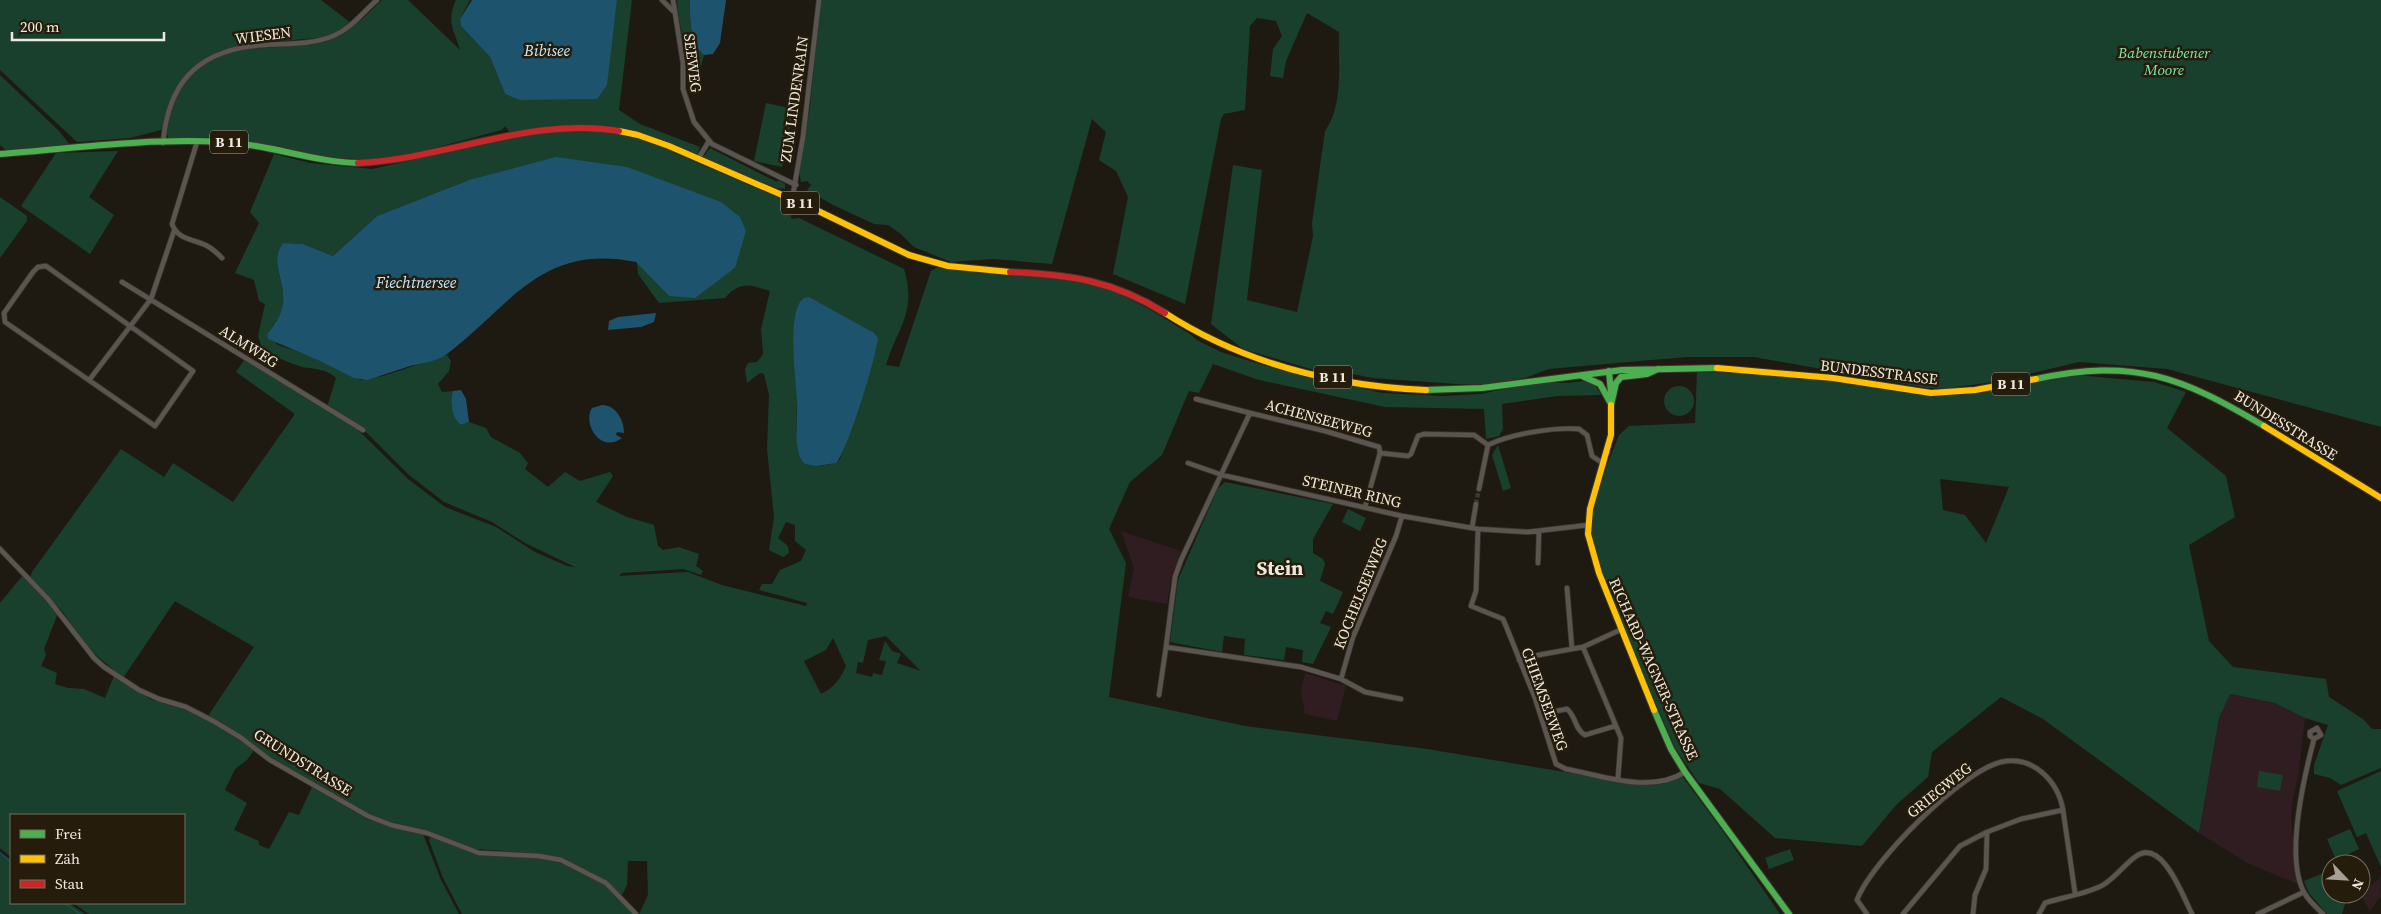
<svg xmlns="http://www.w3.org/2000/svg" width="2381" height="914" font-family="'Source Serif 4',serif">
	<rect width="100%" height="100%" fill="#1f1a11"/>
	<!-- education -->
	<path fill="#2f1d21" d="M1121,531l60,20 -9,24 -5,29 -39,-7 6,-29z
		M1305,673l41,13 -9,35 -32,-7 -4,-23z
		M2229,694l46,9 30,15 -6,54 -7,32 -1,13 1,18 4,4v25l2,20 -49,-20 -50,-31 20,-115z
		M2380,878l1,18 -11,15 -10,-17z"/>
	<!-- green -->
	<path fill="#18402c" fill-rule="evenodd" d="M0,0h321l30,23 -18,11 -11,3c-41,6 -113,4 -139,41 -11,15 -10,40 -22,52l-31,8 -53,4 -77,-72z
		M382,0h26l52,50c-6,-21 -14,-27 -4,-50h14l-10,19 1,7 29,31 15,37 4,2 104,-69 4,-27h15l-13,110 21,14 60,23 -3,8 7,1 6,-8 67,34 1,-2 7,4v5l-9,-1 -71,-30 -33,-6 112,48 8,19 7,-1 105,51c13,44 -6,57 -18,96l13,2 32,-96 7,-4c52,5 118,5 168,22 30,10 57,29 84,45l7,6 24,12 42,13 119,28 61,3 38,-2 55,-12 30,1 20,-2 10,5 5,9 -43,1 -56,8 1,25 -4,7 -13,3 -2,-30 -99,-2 -126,-27 -46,-16 -14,29 -10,-2 -27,64 -32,27 -21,47 17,34 -17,134 136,29 182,23 204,34 31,1 20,-8 40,54 58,84h-1141l9,-19 -1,-34h-19l-1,24 -5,10 -27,-20 -34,-16 -19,-5 -67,-5 -53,-20 -48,-11 -98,-56 -32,-25 -36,-21 46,-69 -79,-46 -52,77 -35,-30 -26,-37 -32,-33 2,-6 89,-123 43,28 9,-14 60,39 62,-88 -59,-42 8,-12 111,67 53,52 37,28 51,20 39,25 32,14 8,1 -50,-24 -33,-21 -48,-20 -35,-27 -44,-44 -38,-24 9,-29c-9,-9 -22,-9 -34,-11 -12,-4 -31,-11 -40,-19l-4,-12 7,-32 -6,-3 -5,-21 -19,-7 24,-50 -9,-11 24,-58 36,9 62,6 141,-32 -8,-11 -3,4 -102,27 -29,3 -61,-4 -82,-18 -30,-1 -28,2 -3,-4c-3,-10 5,-26 9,-36 28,-70 106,-41 158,-61 19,-8 34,-25 48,-38zM469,180l266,89 -66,27 -32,-34 1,12 21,29 66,-5c16,-18 25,-13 45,-7l-9,38 2,25 -6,8 -9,1 -3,6 2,14 13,-10 4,1 5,21 -2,54 7,68 -5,33 14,7 6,-4 -1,-7 -10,-8 8,-16 9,3v16l11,9 -5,11 -21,9 -8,14h-10l-3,6 48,13 -1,3 -84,-21 -34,-13 -69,4 3,-3 61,-4 18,6 2,-4 -7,-5 3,-12 -20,-7 -16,3 -5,-4 -4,-21 -27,-8 -31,-15 17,-26 -3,-4 -30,9 -15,-9 -17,15 -23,-18 3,-6 -8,-10 -29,-16 -5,-9 -17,-6 -8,3c-8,-8 -13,-22 -8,-34l-11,1 -4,-8 11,-13 2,-10 -4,-6 -64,21 -22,4 -53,-25 -30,-10 -11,-11c37,-39 -4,-66 16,-91l20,1 30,12 44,-40zM877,345l-14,50 -23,64 -8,5 -15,2 -21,-36 1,-27zM886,636l35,35 -24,-8 4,-9 -9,-3 -7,-10 -6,19 7,1 -4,14 -9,-2 -1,4 -16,-4 2,-11 5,1 5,-23zM833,638l13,28c-6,13 -11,21 -25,28l-17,-33 22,-11z
		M677,0h13c0,17 -1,44 14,55l-4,15 -13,9c2,-27 -9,-52 -10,-79z
		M821,0h1560v427l-214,-58 -88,-7 -79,19 -51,7h-22l-173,-31h-67l-82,7 -56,5 -24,9 -39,6h-30l-84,-6 -47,-10 -11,2 -71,-21 -32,-25 22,-159 29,5 -15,130 50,12 16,-76 -1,-13 13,-92c19,-27 13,-67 14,-99l-32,-19 -21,48 -3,17 -13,-2 3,-27 9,-13 -6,-15 -19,-3 -7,8 -5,84 -21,4 -3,5 -36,185 -72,-30 15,-77 -12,-26 -17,-11 7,-28 -14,-13 -40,145 -59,-5 -42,3 -37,-15 -13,-13 -13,-9 -14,-1 -41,-19 -26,-15 4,-5 -4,-4 -6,1 -2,-10 11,-65z
		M0,75l59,56 11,14 -64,5 -6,-5z
		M766,103l28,6 -12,58 -28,-6z
		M118,151l-29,46 25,18 -24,39 -69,-48 35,-53z
		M0,197l27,19v5l-27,37z
		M1697,372l61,1 75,8 93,13 150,-19 78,7 32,10 -19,36 59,48 9,41 -46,28 20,96 24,26 93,12 3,18 34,22 9,10h9v39l-40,17 -11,-7 -16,-4v-9l14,-40 -23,-7 -30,-15 -45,-9 -11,24 -20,115 -156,-114 -42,-22 -69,55 -4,25 -32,28 -34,41 -87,-8 -55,-49 -21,-6 -24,-35 -53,-122 -21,-53 -11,-48 4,-24 13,-36 12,-30 10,-9 66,-3zM1940,479l69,8 -23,56 -21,-28 -22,-5z
		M1664 401a15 15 0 1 1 30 0a15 15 0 1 1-30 0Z
		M1498,445l13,43 -8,3 -11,-36z
		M1225,482l108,22 -20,35v14l10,6 2,5 -5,17 23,11 -10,22 -7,-3 -6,12 11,4 -18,37 -11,-2 1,-12 -17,-3 -2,13 -40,-5 1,-16 -21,-3 -2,16 -52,-10 8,-62 40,-92z
		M1348,509l18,9 -6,13 -18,-9z
		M23,575l35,38 -14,36 2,6 -5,11 16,7 -2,11 13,4 16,1 21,9 9,-22 36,23 44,14 34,19 26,18 -7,10 -12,9 -10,21 22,13 -13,27 25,11v4l10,4 20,-37 10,3 13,-28 57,33 54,14 18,46 18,34h-370l-16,-11h111v-88h-173v42l-11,-9v-245z
		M2259,771l24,4 -3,16 -23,-4z
		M2381,771v96l-15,-34 -9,4 -20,-46z
		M2350,829l9,20 -23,11 -9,-21z
		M432,837l45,17 67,5 20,5 39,20 30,30h-171l-19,-36 -13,-35 -1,-4z
		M1790,849l4,11 -25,9 -4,-11z
		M0,852l11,8v43h58l16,11h-85z
		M2331,870v24h17l-6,20h-15l-18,-21 -5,-12z"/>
	<!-- water -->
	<path fill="#1d536d" d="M472,0h145l-10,85 -10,14 -77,1 -15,-6 -15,-37 -29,-31 -1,-7z
		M690,0h36l-6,43 -7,11 -9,1c-15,-11 -14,-38 -14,-55z
		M556,157l71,10 94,35 19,15 6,14 -11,37 -40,30 -26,-2 -33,-34c-94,-19 -124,42 -189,92 -10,8 -27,9 -40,13 -13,4 -26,9 -40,13l-13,-2 -36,-18 -50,-21 -1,-5c37,-40 -4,-65 16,-91l20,1 30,12 44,-40 92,-36z
		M809,297l65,36 4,5c-1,17 -31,115 -42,125l-19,3 -12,-2c-13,-11 -7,-47 -8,-64 -1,-20 -11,-90 7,-102z
		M656,313l-2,9 -13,5 -33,3 1,-9 9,-4z
		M461,390l5,9 3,23 -8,3c-9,-6 -12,-24 -8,-34z
		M602,405c14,0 22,15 22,28l-7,-1 -1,3 6,3c-21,16 -40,-14 -30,-30z"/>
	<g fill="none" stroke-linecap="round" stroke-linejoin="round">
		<!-- stream -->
		<path stroke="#1d536d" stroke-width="1" d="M0,852l11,11
			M64,903l16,11"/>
		<!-- street-tunnel -->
		<path stroke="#3e3930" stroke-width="4.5" stroke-dasharray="4.5 2" stroke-linecap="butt" d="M1476,504l3,-15"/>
		<!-- street casing -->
		<g stroke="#3b3730" stroke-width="6">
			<path id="street" d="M662,0l11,11
				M673,0l10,63v26l11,33 18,22 84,41
				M197,142l-25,82c6,17 24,15 37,23 5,3 9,7 13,11
				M163,143c5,-58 32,-90 90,-97 27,-3 55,0 80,-10 19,-8 29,-23 44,-36
				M698,159l11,-18
				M792,200l11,-63 16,-137
				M46,266l147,105 -38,55 -150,-104 -1,-9 29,-41 5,-5z
				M122,282l241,148
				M90,379l61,-80 23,-68
				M1196,399l54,14
				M1488,445c23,-11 65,-18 91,-16l8,6 5,21 12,8
				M1380,453l28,3 3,-2 7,-18 6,-2 50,1 14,10
				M1188,463l34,12 180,41 76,13 50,3 60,-7
				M1479,489l9,-44
				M1365,507l15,-54 -1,-6 -54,-16 -75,-18 -69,147 -6,17 -9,70 135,20 40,12 24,13 36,7
				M1472,528l4,-24
				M1478,529l-2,62 -5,15 32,13 3,7 29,72 21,66 10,5c38,7 85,25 119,3
				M0,549l48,50 46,59 10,9 35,23 20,9 27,8 29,15 25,15 30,23 98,56 23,9 36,8 52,20 60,3 22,4 45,23 30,31
				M1538,563l1,-32
				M1567,588l5,61
				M1583,647l38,91 -3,40
				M1519,660l14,-4 50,-9 37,-17
				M1341,679l12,-42 43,-101 6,-20
				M1159,695l7,-48
				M1540,714l27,-5c9,7 8,21 18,26l30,-9
				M2314,739l-4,-3v-4l7,-4 4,7 -7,4c-10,38 -30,120 -9,155 4,7 12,14 18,20
				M1867,914l-10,-14c14,-38 105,-129 144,-138 32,-7 57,19 62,48
				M1903,914l57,-68 27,-14
				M1973,914l2,-19 11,-26 1,-37 34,-13 42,-9 12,83
				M2039,914l6,-11c18,-6 42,-9 58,-18 12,-7 21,-20 32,-28 27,-21 48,40 57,57
				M2258,914l46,-22"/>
		</g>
		<!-- fast casing -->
		<g stroke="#3b3730" stroke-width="8">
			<path id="fast" d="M0,154c74,-6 149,-16 223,-12 46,2 89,20 135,21
				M1609,371l2,22
				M1582,376l18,8 10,18
				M2036,379c98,-21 144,-3 228,47
				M1426,390l56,-2 140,-18 95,-2
				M1611,405l5,-22 5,-6 26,-3 11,-5
				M1654,710l17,39 14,23 104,142"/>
		</g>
		<!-- slow casing -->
		<g stroke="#3b3730" stroke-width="8">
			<path id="slow" d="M619,131l19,4 31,11 143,62 97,47 39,11 62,6
				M1165,313c78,50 168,73 261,77
				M1717,368l116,10 98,15 44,-3 61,-11
				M1611,405v30l-21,74 -2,25 11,39 55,137
				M2264,426l117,72"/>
		</g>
		<!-- jam casing -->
		<g stroke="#3b3730" stroke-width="8">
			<path id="jam" d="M358,163c89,-4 172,-47 261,-32
				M1010,272c60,3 102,8 155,41"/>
		</g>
		<!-- street -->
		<use href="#street" stroke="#5a564f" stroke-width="4.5"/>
		<!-- fast -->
		<use href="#fast" stroke="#4caf50" stroke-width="6"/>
		<!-- slow -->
		<use href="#slow" stroke="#ffc107" stroke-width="6"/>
		<!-- jam -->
		<use href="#jam" stroke="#c62828" stroke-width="6"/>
	</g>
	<g text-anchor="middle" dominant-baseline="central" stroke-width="5" stroke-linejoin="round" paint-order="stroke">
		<!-- shield labels -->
		<g fill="#251c0b" stroke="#b2ab9f" stroke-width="1">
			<rect x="210" y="130.5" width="38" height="23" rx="4"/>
			<rect x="781" y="191.5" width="38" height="23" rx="4"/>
			<rect x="1314" y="365.5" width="38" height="23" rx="4"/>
			<rect x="1992" y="372.5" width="38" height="23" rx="4"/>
		</g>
		<g font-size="14" font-weight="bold" fill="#efe8de">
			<text x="229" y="142">B 11</text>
			<text x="800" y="203">B 11</text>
			<text x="1333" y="377">B 11</text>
			<text x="2011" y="384">B 11</text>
		</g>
		<!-- street labels -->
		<g font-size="15" fill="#efe8de" stroke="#251c0b">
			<text transform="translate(263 35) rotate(-7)">WIESEN</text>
			<text transform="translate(693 63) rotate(83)">SEEWEG</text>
			<text transform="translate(794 99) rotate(-82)">ZUM LINDENRAIN</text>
			<text transform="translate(249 346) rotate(32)">ALMWEG</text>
			<text transform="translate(1879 372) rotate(7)">BUNDESSTRASSE</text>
			<text transform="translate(1319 418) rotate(15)">ACHENSEEWEG</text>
			<text transform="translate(2286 425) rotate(32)">BUNDESSTRASSE</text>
			<text transform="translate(1352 491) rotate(13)">STEINER RING</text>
			<text transform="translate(1360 593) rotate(-68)">KOCHELSEEWEG</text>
			<text transform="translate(1654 669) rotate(66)">RICHARD-WAGNER-STRASSE</text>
			<text transform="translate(1545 699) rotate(70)">CHIEMSEEWEG</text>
			<text transform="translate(303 762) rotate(32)">GRUNDSTRASSE</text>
			<text transform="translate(1939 790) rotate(-39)">GRIEGWEG</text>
		</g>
		<!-- park labels -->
		<g font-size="15" font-style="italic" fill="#7ee8b1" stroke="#251c0b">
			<text x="2164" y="52">Babenstubener<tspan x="2164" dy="17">Moore</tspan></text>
		</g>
		<!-- water labels -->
		<g font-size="16" font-style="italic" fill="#c2e9ff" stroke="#251c0b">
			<text x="547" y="50">Bibisee</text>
			<text x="416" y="282">Fiechtnersee</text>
		</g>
		<!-- district labels -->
		<g font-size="20" font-weight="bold" fill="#efe8de" stroke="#251c0b">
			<text x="1280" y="568">Stein</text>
		</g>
	</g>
	<!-- legend -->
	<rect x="10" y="814" width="175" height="90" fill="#251c0b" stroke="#766e5f"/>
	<rect x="20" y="830" width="25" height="8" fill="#4caf50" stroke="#766e5f"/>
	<text x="55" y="839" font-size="15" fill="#efe8de">Frei</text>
	<rect x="20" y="855" width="25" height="8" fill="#ffc107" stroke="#766e5f"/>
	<text x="55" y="864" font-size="15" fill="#efe8de">Zäh</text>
	<rect x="20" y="880" width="25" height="8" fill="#c62828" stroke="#766e5f"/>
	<text x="55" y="889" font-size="15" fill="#efe8de">Stau</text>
	<!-- north arrow -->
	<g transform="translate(2346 879) rotate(115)"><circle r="24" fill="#251c0b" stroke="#766e5f"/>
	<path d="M0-4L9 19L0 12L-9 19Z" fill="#a6a096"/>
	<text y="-8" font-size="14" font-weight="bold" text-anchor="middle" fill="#efe8de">N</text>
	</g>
	<!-- scale -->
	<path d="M12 32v8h152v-8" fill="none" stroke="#efe8de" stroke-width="2.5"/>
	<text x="20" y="32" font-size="15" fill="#efe8de" stroke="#251c0b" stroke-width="4" paint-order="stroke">200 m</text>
</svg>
